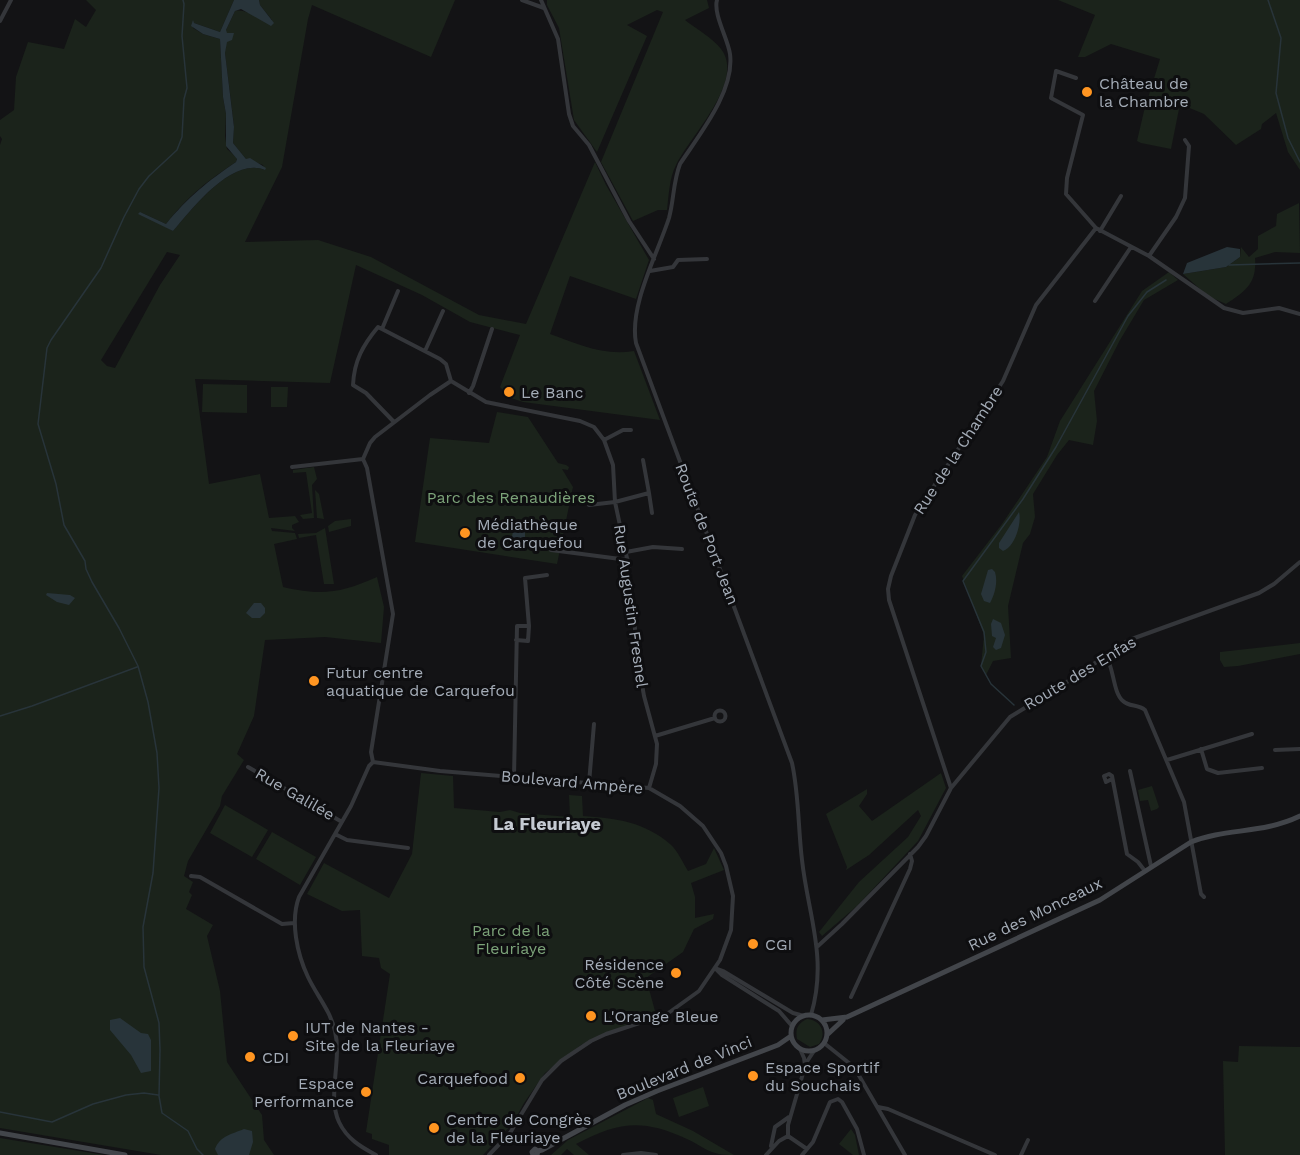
<svg xmlns="http://www.w3.org/2000/svg" width="1300" height="1155" font-family="'Work Sans',sans-serif">
	<rect width="100%" height="100%" fill="#131315"/>
	<!-- green -->
	<path fill="#1b231b" fill-rule="evenodd" d="M86,0h148l-14,32 -26,-9 -1,5 10,6 17,5 3,58 3,17 -1,22 2,13 10,9 -1,4c-29,19 -48,34 -70,62l-26,-12 33,19c19,-22 59,-75 92,-61l-2,-5 -17,-6 -13,-16 1,-17 -9,-73 1,-23 9,-19c13,-3 23,11 37,9l-12,-15 -1,-5h196l-24,57 -119,-52 -4,14 -26,148 -37,75 73,-2 53,17 108,58 47,9 69,-162 11,23 43,75 -13,39 -66,-23 -20,58c29,10 52,22 84,17l26,69 -137,-18 -12,-4 -11,-11 20,-52 -50,-13 -48,-27 -66,-30 -26,118 -135,-4 14,105 51,-10 9,44 26,-2 4,6 -7,3v3l3,3 -24,-3 1,3 23,2 2,6 -23,5 9,43c39,9 58,6 94,-10l7,30 -3,36 -56,-6 -60,3 -11,76 -17,38 7,6 -22,36 -2,10 -32,55 -4,15 9,6 -4,10 3,3 -6,14 27,16 -6,11 13,55 7,71 35,53 2,25 10,15h-113l-161,-27v-983l2,-6 -2,-3v-16l14,-10 2,-33 12,-35 36,7 11,-30 11,8 10,-17zM167,252l13,3 -20,30 -45,83 -8,-2 -6,-6z
		M547,0h160l2,8 -24,12c10,8 29,19 36,29 25,32 -32,88 -45,116 -7,14 -7,30 -9,45h-9l-25,11 -32,-59 62,-150 -6,-2 -30,15 20,11 -50,116 -23,-32 -15,-92 -12,-23z
		M1058,0h242v170l-12,-18 -12,-39 -14,11 -1,5 -25,16 -32,-31 -24,-10 -9,45 -30,-6 -4,-2 7,-30 16,-52 -49,-15 -26,13h-7l17,-42z
		M1299,203l1,50 -25,-1 -20,6c2,25 -9,33 -29,46l-18,-8 -25,-22 43,-7 14,-10 1,-10 8,10 9,-8v-13l18,-10 1,-12z
		M1169,272l9,8 -34,20 -24,40 -26,51 3,30 -4,24 -24,-5 -12,15 -24,39 2,23 -5,17 -7,9 -15,63 3,52 -18,3 -7,14 -5,-9 3,-31 -22,-59 40,-52 45,-67 13,-36 82,-130z
		M203,384l44,1v28l-45,-1z
		M271,387h17l-1,20h-16z
		M497,412l31,5 30,46 8,2 3,2 -1,3 -6,-1 11,18 -16,77 -142,-22 15,-104 59,5z
		M314,467l3,12 -5,6 2,33 -11,1 -3,-4 12,-2 -6,-41 -13,1v-3z
		M315,490l4,4 5,25 -7,-1z
		M351,519v7l-22,6 -1,-6 7,-5z
		M325,528l9,56h-10l-8,-49 -17,3 -1,-4 18,-1z
		M1300,643v11l-62,12 -14,1 -4,-7v-8z
		M421,773l32,3 1,32 46,4 10,-2 10,3 50,4 -1,-22 13,1 1,20c32,2 62,6 87,28 8,7 13,19 18,27l18,-7 8,-16 10,22 -33,13 4,14v21l19,-4 -1,5 -19,10 -11,23 -37,26 9,33 -7,9 -67,25 -36,28 -21,30 -11,20 -30,32h-94v-10l-17,-6v-5l-6,-2 24,-158 -9,-6 -2,-10 -17,-2 -2,-46 -18,1 -35,-17 17,-31 65,35 23,-44z
		M941,773l5,15 -28,53 -61,65 -35,30 -3,-4 40,-50 49,-45 13,-21 -3,-6 -49,45 -23,15 1,-3 -21,-53 41,-25v5l-8,12 13,15z
		M1152,786l7,21 -2,2 -6,2 -3,-11 -8,1 -2,-11z
		M225,805l43,25 -16,27 -42,-24z
		M272,832l44,25 -16,28 -44,-26z
		M807,1019c14,1 20,14 12,25l-9,3 -13,-8c-2,-10 1,-16 10,-20z
		M1239,1046l61,1v108h-75l-2,-94 15,1z
		M703,1087l6,19 -30,11 -6,-19z
		M648,1098l5,2 3,14 37,17 41,24c-25,0 -26,-6 -47,-16 -45,-21 -69,-17 -111,5l13,11h-15l-7,-6 -6,6h-10l17,-15z
		M851,1129l4,6 4,20h-6l-14,-11z
		M0,1138l104,17h-104z"/>
	<!-- water -->
	<path fill="#28343a" d="M234,0h25l1,5 14,18 -3,3 -30,-17 -6,2 -9,19 1,3h7l-2,7 -5,2 -2,11 9,74 -1,16 13,16 4,-1 16,10 -1,2c-33,-14 -73,39 -92,61l-35,-17 2,-2 26,12c22,-27 42,-43 70,-62l1,-3 -11,-13v-32l-3,-17 -3,-58 -17,-5 -12,-8 2,-6 1,3 26,9z
		M1227,247l13,2v8l-14,10 -43,7 4,-11z
		M1019,512c3,11 -4,35 -16,39l-4,-3v-5z
		M513,531l12,1v14l-14,-4z
		M992,569l3,3c3,10 0,22 -5,31l-6,-2 -3,-7 7,-24z
		M47,593l23,2 5,3 -6,7 -12,-3 -11,-7z
		M254,603h7l4,5v5l-5,5h-8l-6,-5z
		M993,619l8,4 4,12 -4,13 -5,2 -3,-3 3,-9 -4,-2 -1,-12z
		M120,1018l21,15 7,1 3,6v31l-10,2 -10,-18 -21,-25v-10z
		M244,1129l8,2 1,11 -4,13h-31l-3,-6c5,-13 17,-15 29,-20z"/>
	<g fill="none" stroke-linecap="round" stroke-linejoin="round">
		<!-- stream -->
		<path stroke="#28343a" stroke-width="1.5" d="M183,0l1,4 -2,32 5,52 -3,11 -2,38 -5,13 -28,26 -10,13 -15,28 -23,51 -50,72 -4,8 -9,76 18,60 8,41 21,36 1,8 6,13 27,46 19,38 10,36 9,51 2,35 -6,85 -10,54 1,40 15,56 1,27 -1,46 3,17 26,18 9,18 6,6
			M1268,0l13,38 -5,55 12,45 12,24
			M1229,265l71,-2
			M1014,705l-23,-21 -10,-18 5,-14 -2,-20 -21,-51 60,-82 33,-52 72,-131 19,-24 19,-12
			M0,716l32,-10 105,-39
			M0,1112l52,10 41,-18 33,-9 18,-2 14,2"/>
		<!-- minor -->
		<path stroke="#34363a" stroke-width="4" d="M522,0l22,8
			M541,0l17,39 11,75 4,12 16,19 40,76 25,38
			M717,0c-4,14 11,39 13,54 5,37 -31,81 -50,110 -7,18 -6,36 -11,54 -12,37 -40,88 -33,125l156,420c7,32 6,64 10,97 6,55 26,98 9,155
			M0,21l11,-21
			M1076,78l-20,-7 -5,27 32,17 -16,63 -1,16 30,34 53,28 75,52 19,5 36,-5 21,6
			M1100,231l21,-35
			M1149,256l27,-39 9,-19 4,-52 -4,-6
			M650,271l23,-4 5,-7 29,-1
			M1095,301l36,-54
			M382,329l16,-38
			M425,351l18,-40
			M451,381l35,21 94,19 14,6 10,13 9,25 2,37 13,61 11,104 5,29 13,48 -1,20 -7,24
			M469,393l4,-7 19,-57
			M394,422l-28,-29 -13,-8c1,-24 10,-40 25,-58l62,32 6,5 5,17
			M604,440l19,-10h8
			M292,467l71,-8
			M649,493l3,20
			M589,505l26,-3 34,-9 -6,-33
			M551,550l77,10
			M626,552l27,-5 29,2
			M516,640l12,1 1,-15
			M1106,656c8,12 7,37 17,45 6,6 15,3 22,9l39,92 17,92 3,3
			M714.5 716a5.5 5.5 0 1 1 11 0a5.5 5.5 0 1 1-11 0Z
			M655,736l60,-18
			M1201,749l6,20 11,4 44,-5
			M1275,750l25,-1
			M1167,760l85,-26
			M373,762l-2,-10 22,-138 -26,-146 -4,-9 7,-16 5,-6 55,-42 21,-14
			M248,767l94,55
			M1130,771l21,95
			M514,777l3,-151h12l-4,-48 22,-3
			M1112,779l-6,3 -2,-6 5,-2 3,2 15,78 11,8 7,9
			M589,783l5,-59
			M951,788l-62,-188 -1,-11 3,-13 24,-61 88,-134 33,-76 60,-77
			M335,834l12,6 61,8
			M191,876l9,1 82,47 12,-1
			M818,946l24,-22 76,-77 8,-11 25,-48 59,-71 60,-37 59,-40 130,-47 15,-9 26,-22
			M715,968l8,3 70,42 11,3
			M716,969l6,6 57,36 13,15
			M851,997l59,-128 2,-8 -2,-7
			M824,1043l30,24 51,88
			M800,1049l4,9 1,7
			M878,1107l10,2 107,46
			M788,1136l19,13
			M771,1146l4,-19 14,-10
			M376,1155c-15,-8 -29,-16 -37,-33 -12,-26 3,-61 -4,-91 -5,-21 -18,-35 -27,-54 -11,-23 -18,-56 -9,-80l52,-91 18,-40 4,-4 67,9 209,17 31,18 23,20 18,27 5,13 7,30 -2,34 -11,30 -21,31 -32,23 -61,20 -15,7 -30,20 -19,19 -32,53 -21,22
			M623,1155l18,-2 15,2
			M766,1155l13,-14 9,-5v-11l18,-62 8,-12
			M802,1155l11,-13 17,-40 8,-3 4,3 15,27 7,26
			M1021,1155l7,-15"/>
		<!-- secondary -->
		<path stroke="#42454a" stroke-width="5" d="M791 1033a18 18 0 1 1 36 0a18 18 0 1 1-36 0Z
			M822,1020l25,-3 253,-117 91,-58c35,-14 72,-8 109,-26
			M828,1034l15,-14
			M0,1133l125,22
			M538,1151l4,-1 83,-45 32,-14 121,-46 13,-9
			M533,1155l-1,-3 3,-3 3,2 -1,4"/>
	</g>
	<!-- markers -->
	<g fill="#ff9521" stroke="#0e0e10" stroke-width="2">
		<circle cx="1087" cy="92" r="6"/>
		<circle cx="509" cy="392" r="6"/>
		<circle cx="465" cy="533" r="6"/>
		<circle cx="314" cy="681" r="6"/>
		<circle cx="753" cy="944" r="6"/>
		<circle cx="676" cy="973" r="6"/>
		<circle cx="591" cy="1016" r="6"/>
		<circle cx="293" cy="1036" r="6"/>
		<circle cx="250" cy="1057" r="6"/>
		<circle cx="753" cy="1076" r="6"/>
		<circle cx="520" cy="1078" r="6"/>
		<circle cx="366" cy="1092" r="6"/>
		<circle cx="434" cy="1128" r="6"/>
	</g>
	<g text-anchor="middle" dominant-baseline="central" stroke-width="6" stroke-linejoin="round" paint-order="stroke">
		<!-- poi labels -->
		<g font-size="16" fill="#a4acb7" stroke="#0e0e10" text-anchor="start">
			<text x="1099" y="83">Château de<tspan x="1099" dy="18">la Chambre</tspan></text>
			<text x="521" y="392">Le Banc</text>
			<text x="477" y="524">Médiathèque<tspan x="477" dy="18">de Carquefou</tspan></text>
			<text x="326" y="672">Futur centre<tspan x="326" dy="18">aquatique de Carquefou</tspan></text>
			<text x="765" y="944">CGI</text>
			<text x="664" y="964" text-anchor="end">Résidence<tspan x="664" dy="18">Côté Scène</tspan></text>
			<text x="603" y="1016">L'Orange Bleue</text>
			<text x="305" y="1027">IUT de Nantes -<tspan x="305" dy="18">Site de la Fleuriaye</tspan></text>
			<text x="262" y="1057">CDI</text>
			<text x="765" y="1067">Espace Sportif<tspan x="765" dy="18">du Souchais</tspan></text>
			<text x="508" y="1078" text-anchor="end">Carquefood</text>
			<text x="354" y="1083" text-anchor="end">Espace<tspan x="354" dy="18">Performance</tspan></text>
			<text x="446" y="1119">Centre de Congrès<tspan x="446" dy="18">de la Fleuriaye</tspan></text>
		</g>
		<!-- street labels -->
		<g font-size="16" fill="#a4acb7" stroke="#0e0e10">
			<text transform="translate(958 450) rotate(-57)">Rue de la Chambre</text>
			<text transform="translate(707 534) rotate(69)">Route de Port Jean</text>
			<text transform="translate(631 606) rotate(82)">Rue Augustin Fresnel</text>
			<text transform="translate(1080 673) rotate(-31)">Route des Enfas</text>
			<text transform="translate(572 782) rotate(5)">Boulevard Ampère</text>
			<text transform="translate(295 794) rotate(30)">Rue Galilée</text>
			<text transform="translate(1035 914) rotate(-26)">Rue des Monceaux</text>
			<text transform="translate(684 1068) rotate(-22)">Boulevard de Vinci</text>
		</g>
		<!-- park labels -->
		<g font-size="16" fill="#7ca379" stroke="#0e0e10">
			<text x="511" y="497">Parc des Renaudières</text>
			<text x="511" y="930">Parc de la<tspan x="511" dy="18">Fleuriaye</tspan></text>
		</g>
		<!-- neighbourhood labels -->
		<g font-size="18" font-weight="bold" fill="#c5cad2" stroke="#0e0e10">
			<text x="547" y="823">La Fleuriaye</text>
		</g>
	</g>
</svg>
